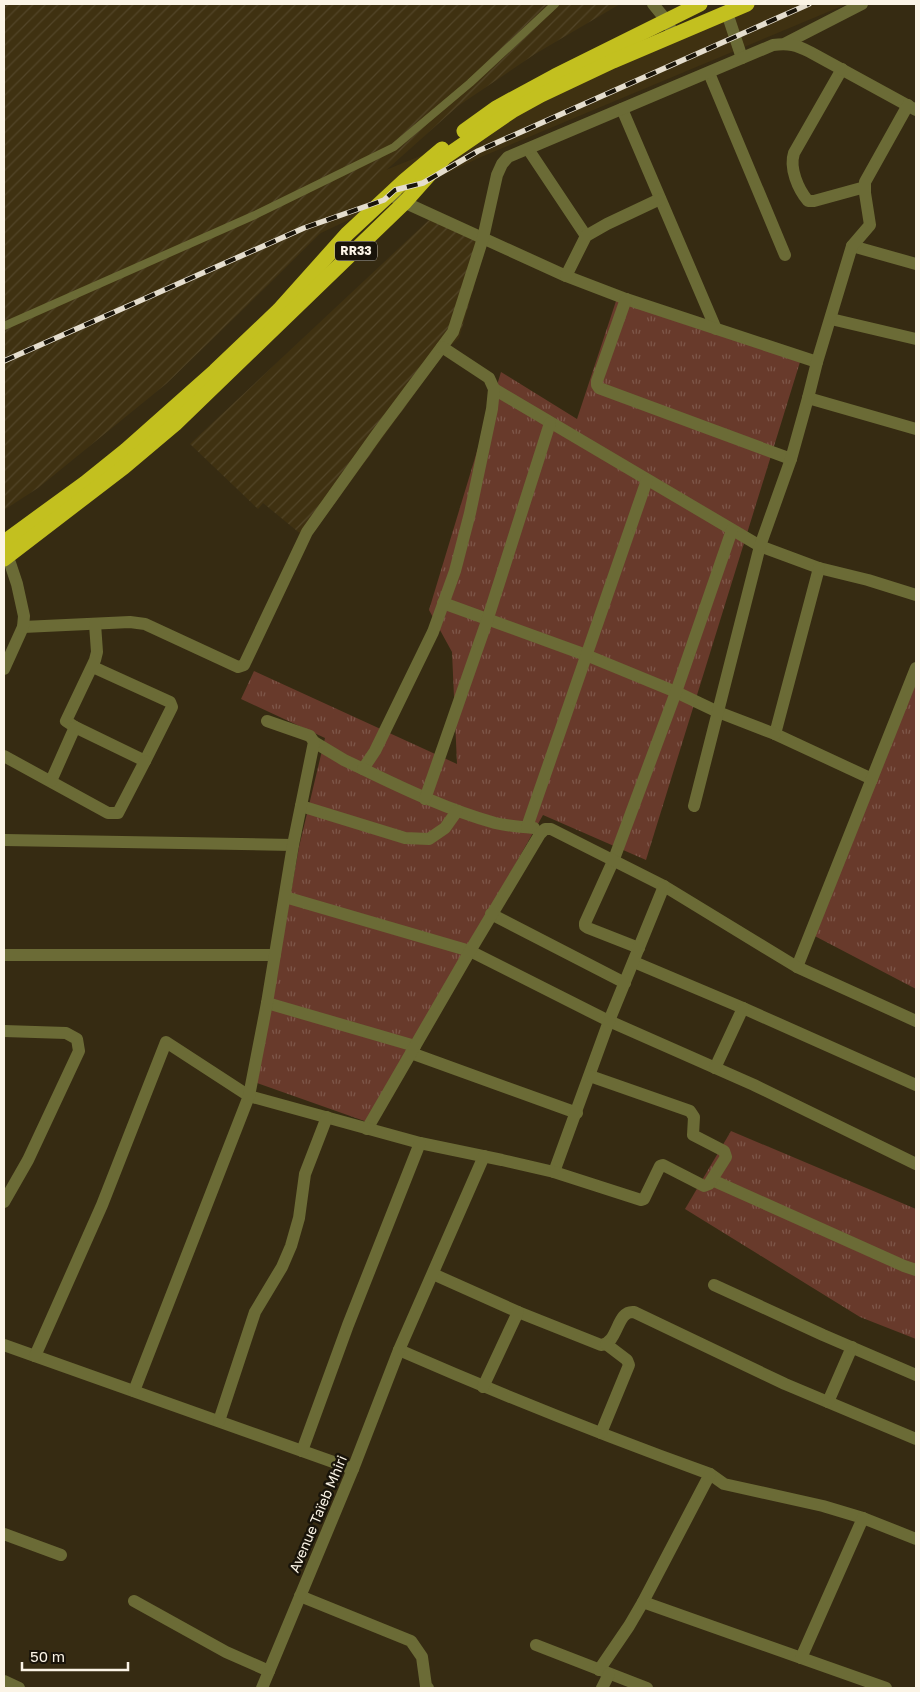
<svg xmlns="http://www.w3.org/2000/svg" width="920" height="1692" font-family="'Golos Text',sans-serif">
<defs>
<pattern id="industrial-furrows" width="10" height="10" patternUnits="userSpaceOnUse" patternTransform="scale(1.25)"><rect width="10" height="10" fill="#3f3111"/><path d="M-1 1l2-2M0 10L10 0M9 11l2-2" fill="none" stroke="#524528"/></pattern>
<pattern id="grass-tufts" width="24" height="20" patternUnits="userSpaceOnUse" patternTransform="scale(1.25)"><rect width="24" height="20" fill="#683a2b"/><path d="M3 7l-1-3M5 7V3M7 7l1-3M15 17l-1-3M17 17v-4M19 17l1-3" fill="none" stroke="#7e574a"/></pattern>
</defs>
<rect width="100%" height="100%" fill="#362b12"/>
<path fill="#3f3111" d="M756,4H847L481,157L298,244L4,336L297,206L516,117L561,92Z"/>
<g fill="url(#industrial-furrows)">
<path d="M4,4H620L535,54L458,106L364,190L268,285L166,384L38,488L4,510Z"/>
<path d="M429,220L487,242L459,338L448,348L308,540L263,503L258,509L190,444Z"/>
</g>
<g fill="url(#grass-tufts)">
<path d="M619,292L800,362L646,860L543,815L370,1123L257,1083L299,847L325,738L241,699L254,671L457,764L452,652L429,610L501,372L577,419Z"/>
<path d="M916,682V989L809,933Z"/>
<path d="M731,1131L916,1209V1339L860,1317L685,1209Z"/>
</g>
<g fill="none" stroke-linecap="round" stroke-linejoin="round">
<path stroke="#6b6b36" stroke-width="8" d="M4,326L255,215L394,147L470,83L555,4"/>
<g stroke="#6b6b36" stroke-width="12">
<path d="M653,4L666,20L674,35"/>
<path d="M727,13L742,58"/>
<path d="M786,43L862,4"/>
<path d="M842,69L794,153C789,168 798,189 808,201H814L865,187"/>
<path d="M709,73L785,255"/>
<path d="M622,109L716,329"/>
<path d="M528,149L586,236"/>
<path d="M397,199L566,276L626,299L817,362"/>
<path d="M852,246L916,264"/>
<path d="M566,276L586,236L607,224L660,199"/>
<path d="M626,299L597,381V385L599,388L791,459"/>
<path d="M831,319L916,339"/>
<path d="M494,389L760,546L819,568L868,580L916,595"/>
<path d="M808,398L916,429"/>
<path d="M819,568L775,734L872,779"/>
<path d="M443,603L586,655L676,692L718,712L775,734"/>
<path d="M23,627L130,622L145,624L238,667L244,665L307,532L377,434L453,332L483,238L497,175L502,164L508,157L773,45C789,43 796,45 810,52L916,110"/>
<path d="M93,667L170,702L172,707L145,761L75,727L66,721L95,660L97,652L95,624"/>
<path d="M4,669L23,627L24,616L17,584L10,563L6,558"/>
<path d="M314,742L344,760L363,769L375,751L433,632L455,571L470,513L492,409L494,389L489,378L442,347"/>
<path d="M4,756L108,813H118L145,761"/>
<path d="M363,769C406,790 449,810 495,823C508,826 521,827 534,828"/>
<path d="M51,781L75,727"/>
<path d="M425,799L487,621L550,423"/>
<path d="M301,806L405,838L429,839L445,828L457,811"/>
<path d="M694,806L760,546L791,459L808,398L817,362L852,246L870,225L865,193V182L908,105"/>
<path d="M527,827L647,480"/>
<path d="M4,840L293,845"/>
<path d="M285,897L470,951L609,1021L754,1085L916,1164"/>
<path d="M491,914L625,983"/>
<path d="M639,948L588,928L585,926V923L614,859L676,692L732,530"/>
<path d="M4,955H275"/>
<path d="M634,962L743,1008L916,1085"/>
<path d="M797,967L916,668"/>
<path d="M267,1003L415,1046"/>
<path d="M4,1031L66,1033L77,1039L79,1051L28,1160L4,1202"/>
<path d="M411,1053L577,1113"/>
<path d="M715,1068L743,1008"/>
<path d="M367,1129L470,951L540,834L545,829H551L664,886L797,967L916,1021"/>
<path d="M554,1172L609,1021L664,886"/>
<path d="M712,1180L904,1266L916,1270"/>
<path d="M433,1274L518,1312L601,1345C619,1343 616,1310 634,1312L785,1384L916,1439"/>
<path d="M714,1285L823,1335L916,1375"/>
<path d="M4,1345L353,1469"/>
<path d="M399,1350C502,1395 605,1436 710,1474L724,1484L823,1506L863,1518L916,1539"/>
<path d="M35,1356L102,1205L166,1042L249,1096L420,1143L502,1160L554,1172L641,1200L644,1199L660,1166L663,1165L704,1186L709,1184L726,1157L724,1151L693,1135L694,1117L690,1111L590,1076"/>
<path d="M483,1387L518,1312"/>
<path d="M134,1391L249,1096L267,1003L293,845L314,742L310,736L267,721"/>
<path d="M828,1402L852,1347"/>
<path d="M219,1421L255,1312L282,1267L291,1246L299,1218L305,1174L327,1117"/>
<path d="M601,1433L629,1365L627,1360L606,1344"/>
<path d="M302,1451L348,1325L420,1143"/>
<path d="M4,1534L61,1555"/>
<path d="M300,1596L411,1641L422,1657L426,1686L428,1688"/>
<path d="M134,1601L226,1652L269,1671"/>
<path d="M643,1602L886,1688"/>
<path d="M536,1645L647,1688"/>
<path d="M801,1658L863,1518"/>
<path d="M599,1670L629,1626L643,1602L710,1474"/>
<path d="M4,1681L19,1688"/>
<path d="M262,1688L353,1469L399,1350L484,1156"/>
<path d="M602,1688L609,1674"/>
</g>
<g stroke="#c3c01f" stroke-width="15">
<path d="M464,131L496,108L555,76L700,4"/>
<path d="M4,542L85,483L126,450L215,371L279,310L347,234L404,181L442,149"/>
<path d="M4,559L124,467L175,424L405,202L445,157L512,111L541,95L613,61L747,4"/>
</g>
<defs>
<path id="rail" d="M4,361L304,228L384,200L395,190L423,183L478,151L809,4"/>
</defs>
<use href="#rail" stroke="#e4ddce" stroke-width="5.5"/>
<use href="#rail" stroke="#19140a" stroke-width="4" stroke-dasharray="11" stroke-linecap="butt"/>
</g>
<g text-anchor="middle" stroke-width="5" stroke-linejoin="round" paint-order="stroke">
<rect fill="#19140a" stroke="#b7b1a4" stroke-width="1" x="335" y="241.5" width="42" height="19" rx="4"/>
<g font-size="12" font-weight="bold" fill="#fbf4e6">
<text x="356" y="255">RR33</text>
</g>
<g font-size="14" fill="#fbf4e6" stroke="#19140a">
<text transform="translate(318 1514) rotate(-67)" y="5">Avenue Taïeb Mhiri</text>
</g>
</g>
<rect width="920" height="1692" fill="none" stroke="#fbf4e6" stroke-width="10"/>
<path d="M22 1662v8h106v-8" fill="none" stroke="#fbf4e6" stroke-width="2.5"/>
<text x="30" y="1662" font-size="15" fill="#fbf4e6" stroke="#19140a" stroke-width="4" paint-order="stroke">50 m</text>
</svg>
